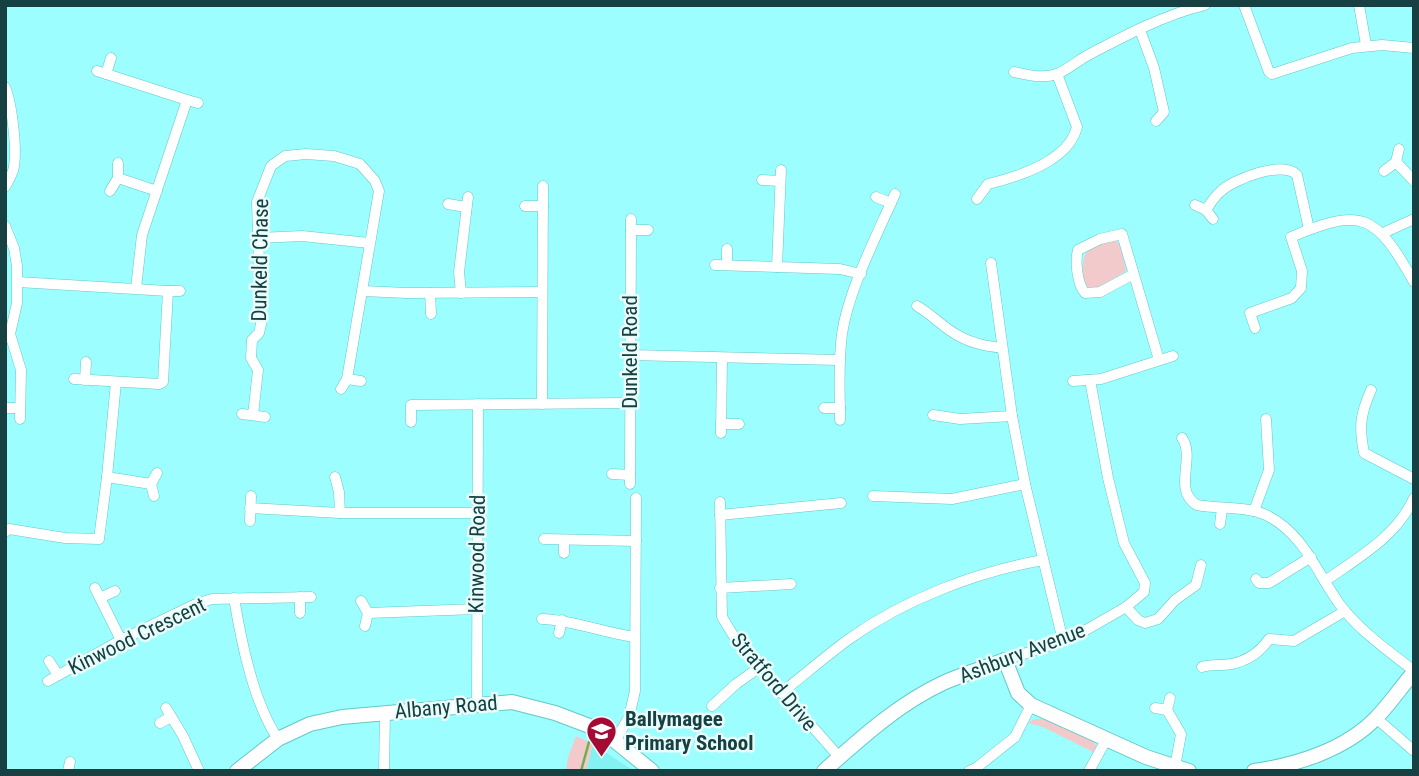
<svg xmlns="http://www.w3.org/2000/svg" width="1419" height="776" font-family="'Roboto Condensed',sans-serif">
<rect width="100%" height="100%" fill="#9cfeff"/>
<path fill="#84f1f2" d="M593,744L634,771H586Z"/>
<g fill="#f2cacc">
<path d="M1114,240L1120,244L1126,271L1096,289L1089,288C1084,283 1083,279 1083,272C1081,250 1093,242 1114,240Z"/>
<path d="M1034,719H1045L1092,741L1096,745L1095,753L1043,727L1028,723Z"/>
<path d="M576,736L593,744L586,771H566L568,757Z"/>
</g>
<g fill="none" stroke-linecap="round" stroke-linejoin="round">
<path stroke="#70af4f" stroke-width="2.5" d="M581,771L589,742"/>
<defs>
<g id="street">
<path d="M1244,5L1269,72L1272,74L1352,48L1382,45L1414,48"/>
<path d="M1359,5L1366,45"/>
<path d="M1140,30L1154,68L1164,112L1156,121"/>
<path d="M97,71L187,100L142,235L136,288"/>
<path d="M1014,72C1028,75 1042,79 1057,74C1069,69 1078,60 1090,54C1126,35 1164,15 1205,5"/>
<path d="M106,74L111,58"/>
<path d="M5,87C12,104 18,153 13,171C11,176 8,182 5,187"/>
<path d="M187,100L198,103"/>
<path d="M1396,162L1414,181"/>
<path d="M1384,171L1396,162L1399,149"/>
<path d="M118,178L157,191"/>
<path d="M762,180L780,181"/>
<path d="M110,191L118,178V163"/>
<path d="M876,197L891,203"/>
<path d="M977,199L988,184C1017,177 1069,161 1077,127L1057,74"/>
<path d="M448,204L466,207"/>
<path d="M1195,205L1206,210L1213,219"/>
<path d="M525,206H543"/>
<path d="M1206,210C1210,204 1214,197 1220,192C1233,179 1283,160 1297,175L1309,229"/>
<path d="M5,226L14,248L17,266V303L10,334L21,370L20,419"/>
<path d="M631,230H648"/>
<path d="M1383,233L1414,219"/>
<path d="M259,238L302,236L369,243"/>
<path d="M991,263L1012,416L1025,484L1063,641"/>
<path d="M715,265L840,269L861,274"/>
<path d="M727,265V249"/>
<path d="M777,267L781,170"/>
<path d="M1132,275L1100,292L1085,293C1077,284 1075,261 1078,250L1100,239L1122,234L1159,360"/>
<path d="M18,282L168,291L163,382L159,384L74,379"/>
<path d="M168,291H180"/>
<path d="M363,291L407,293L541,292"/>
<path d="M430,293L431,314"/>
<path d="M461,293L459,272L468,197"/>
<path d="M917,306C933,315 943,328 959,336C973,344 987,346 1002,348"/>
<path d="M1255,328L1250,313L1292,298L1301,288L1302,271L1291,237C1363,206 1376,215 1414,282"/>
<path d="M630,355L839,360"/>
<path d="M347,379L361,381"/>
<path d="M85,380L86,362"/>
<path d="M1073,381L1101,379L1173,356"/>
<path d="M1371,390C1360,415 1359,427 1364,453L1414,479"/>
<path d="M542,404L543,186"/>
<path d="M5,408H20"/>
<path d="M824,408H840"/>
<path d="M242,414L265,417"/>
<path d="M253,415L258,370L251,358L252,340L259,333L261,324L257,202L271,166L285,156L306,154L334,156L360,164L375,181L379,191L347,379L341,389"/>
<path d="M933,415L960,419L1012,416"/>
<path d="M840,420C840,391 838,363 842,334C848,291 877,235 895,194"/>
<path d="M411,422V405L629,403"/>
<path d="M721,424H739"/>
<path d="M721,433L722,358"/>
<path d="M1182,438C1196,458 1172,490 1197,505C1218,509 1247,506 1266,515C1307,535 1318,578 1344,610C1364,634 1390,652 1414,671"/>
<path d="M612,474L630,475"/>
<path d="M107,477L116,382"/>
<path d="M335,477L339,492L340,513"/>
<path d="M630,484L631,219"/>
<path d="M154,496L151,484L157,473"/>
<path d="M873,496L952,499L1025,484"/>
<path d="M720,502L722,617L733,635L760,667L840,758"/>
<path d="M250,508L340,513H478"/>
<path d="M1254,511L1269,470L1266,419"/>
<path d="M720,515L841,503"/>
<path d="M250,521L251,496"/>
<path d="M1220,524L1222,509"/>
<path d="M5,532L9,529L65,538L99,539L107,477L151,484"/>
<path d="M544,539L636,541"/>
<path d="M564,553V540"/>
<path d="M1256,579L1259,583H1269L1311,557"/>
<path d="M1325,581C1359,557 1396,537 1414,498"/>
<path d="M95,588L121,640"/>
<path d="M720,588L791,584"/>
<path d="M100,598L115,591"/>
<path d="M234,598C241,640 253,702 278,739"/>
<path d="M361,601L368,613L365,626"/>
<path d="M1126,607L1138,620L1145,623L1158,619L1175,600L1196,585L1201,565"/>
<path d="M300,613V597"/>
<path d="M368,613L476,609"/>
<path d="M542,619C574,620 603,633 635,637"/>
<path d="M559,633L562,620"/>
<path d="M1005,660L1063,641L1086,630L1126,607L1144,592L1145,583L1124,543L1108,478L1090,380"/>
<path d="M49,661L58,675"/>
<path d="M1202,667C1212,664 1221,666 1231,664C1247,661 1260,652 1269,639L1294,641L1345,611"/>
<path d="M48,681L121,640L196,604L212,599L311,597"/>
<path d="M781,693C804,675 826,656 849,639C905,599 976,572 1043,560"/>
<path d="M477,703L478,404"/>
<path d="M712,706L736,684L760,667"/>
<path d="M166,708L183,736L199,771"/>
<path d="M1155,708L1167,710L1170,698"/>
<path d="M1167,710L1181,734L1175,767"/>
<path d="M1376,718L1414,751"/>
<path d="M160,723L171,717"/>
<path d="M615,741L629,717L635,691L636,498"/>
<path d="M68,771L70,762"/>
<path d="M384,771L385,713"/>
<path d="M969,771L976,768L1015,737L1031,705"/>
<path d="M1089,771L1106,740"/>
</g>
<g id="secondary">
<path d="M237,771L278,739L310,724L342,717L512,702L555,713L592,727L615,741L652,771"/>
<path d="M824,771C861,738 898,704 943,683C963,674 985,668 1005,660L1018,693L1031,705L1146,757L1189,771"/>
<path d="M1254,771C1296,765 1345,750 1376,718C1390,704 1401,687 1414,672"/>
</g>
</defs>
<use href="#street" stroke="#64c7c8" stroke-width="11"/>
<use href="#secondary" stroke="#64c7c8" stroke-width="16"/>
<use href="#street" stroke="#fff" stroke-width="10"/>
<use href="#secondary" stroke="#fff" stroke-width="14"/>
</g>
<defs>
<symbol id="school-pin" viewBox="-11 -11 22 30"><path d="M0 17L-7.5 6A9.5 9.5 0 1 1 7.5 6Z" fill="#a50a34" stroke="#eafcfb"/><path d="M0-5L7-2L0 1L-7-2ZM-4 1L0 2.5L4 1V4Q0 6-4 4Z" fill="#fff"/></symbol>
</defs>
<g fill-rule="evenodd">
<use href="#school-pin" x="584" y="714" width="35" height="47"/>
</g>
<g text-anchor="middle" stroke-width="5" stroke-linejoin="round" paint-order="stroke">
<g font-size="21" fill="#164041" stroke="#eafcfb">
<text transform="translate(260 260) rotate(-89)" y="7">Dunkeld Chase</text>
<text transform="translate(630 352) rotate(-90)" y="7">Dunkeld Road</text>
<text transform="translate(477 554) rotate(-89)" y="7">Kinwood Road</text>
<text transform="translate(137 636) rotate(-26)" y="7">Kinwood Crescent</text>
<text transform="translate(1022 653) rotate(-21)" y="7">Ashbury Avenue</text>
<text transform="translate(774 682) rotate(50)" y="7">Stratford Drive</text>
<text transform="translate(446 707) rotate(-5)" y="7">Albany Road</text>
</g>
<g font-size="21" font-weight="bold" fill="#164041" stroke="#eafcfb" text-anchor="start">
<text x="625" y="726">Ballymagee<tspan x="625" dy="24">Primary School</tspan></text>
</g>
</g>
<rect width="1419" height="776" fill="none" stroke="#164041" stroke-width="14"/>
</svg>
